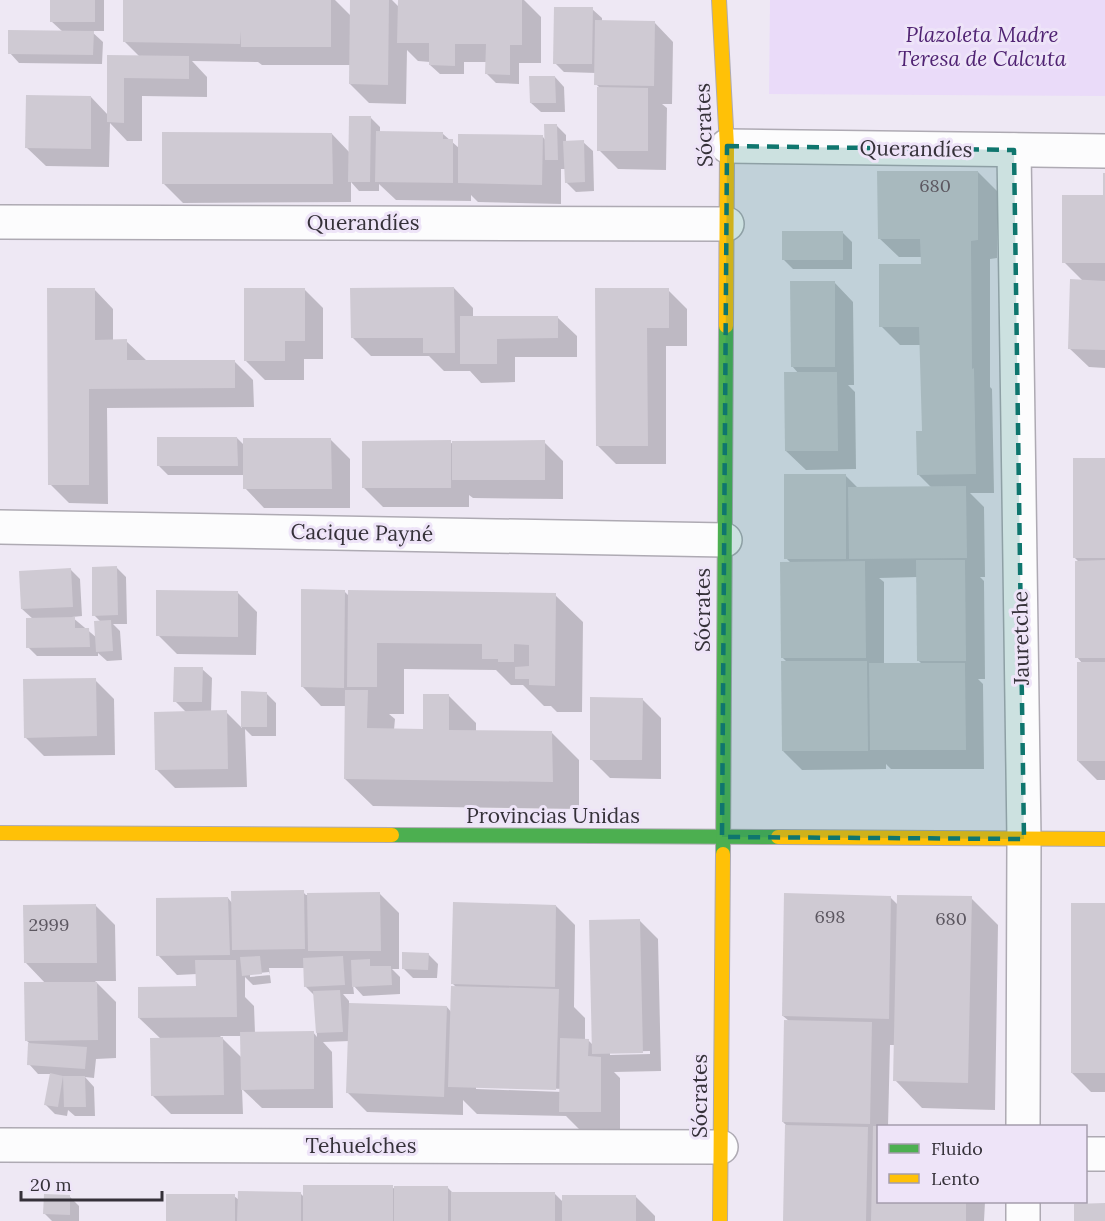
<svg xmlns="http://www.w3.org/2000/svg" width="1105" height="1221" font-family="Lora,serif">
<rect width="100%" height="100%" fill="#eee8f4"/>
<path fill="#eadbf9" d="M770,0H1105V96L769,94Z"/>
<g fill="#0003" fill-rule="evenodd">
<path d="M52,0H104V31H91L103,42L102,64L19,63L10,53L63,32L51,21Z"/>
<path d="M125,0H335L351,16V0H392L399,7V0H524L541,17V63H519V84L496,83L486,73L487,62H464V74H440L430,65V62L418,61L407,50L406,104L369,103L350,84L351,65H262L258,62L192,61L207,77V97L142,96V141H127L110,123L109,167L46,166L26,147L91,97L108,115L109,57H140L124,41Z"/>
<path d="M592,9L602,18V22H654L673,42L672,104H662L667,108L666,170L618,169L599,150V87L596,84V73L564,72L555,63Z"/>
<path d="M555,77L564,87L565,112H541L531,103Z"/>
<path d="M371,118L380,127V133L443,134L459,148L543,137L546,141L557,126L566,135V142H583L593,151L594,191L576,192L566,182V169H561V204L478,202L471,195V201L396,200L379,184V191H359L351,182V202L183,203L164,184L332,134L350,153Z"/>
<path d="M978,172L997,191V258L990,259V387L992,389L994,493H970L984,507L985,577H980L984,581L985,679H978L983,684L984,769H891L886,764V769L802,770L783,751L788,663L782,657L791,563L786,558L845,475L859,489L932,488L918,474L923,432L921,345H900L881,326L922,265V257H899L879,238ZM918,577V660L923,665H884V582L879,578Z"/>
<path d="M1105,174V368L1089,367L1069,348L1083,281L1064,262L1104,196Z"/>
<path d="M842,232L852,242V269H793L784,260Z"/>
<path d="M834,282L853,302L854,385H848L855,392L856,469L806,470L786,451L799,374L792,366Z"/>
<path d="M454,288L473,308V317H557L577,336V357H515V382L481,383L470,371H444L429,356H371L352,337Z"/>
<path d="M94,289L113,309V341H126L146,360L234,361L253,380L254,407L107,408L108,504L69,503L50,484Z"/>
<path d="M304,289L323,308V359H304V380H265L246,361Z"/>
<path d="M596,289L668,290L687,309V346H666V464H616L597,445Z"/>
<path d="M237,438L245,446L331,440L350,459V508H264L245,488V475H168L159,466Z"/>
<path d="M450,442L454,445L544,442L563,461V499L473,498L469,495V507H383L364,488Z"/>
<path d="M1105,460V780H1097L1078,761L1082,663L1077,657L1079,562L1074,557Z"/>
<path d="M116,567L126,577L127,624H113L120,631L122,660L107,661L98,653V656H37L28,647L33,619L22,609L71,570L80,579L82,616L72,617L97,638L101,622L94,615Z"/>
<path d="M344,591L350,597L555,595L583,622L582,712H557L551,706H544L523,685H511L496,670L404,669V714H389L395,719L394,730L424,731L449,696L476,723V732L552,733L579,760V809L373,806L345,779L346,706H321L302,686Z"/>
<path d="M238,593L257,612L256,655L177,654L158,635Z"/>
<path d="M202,669L212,678L211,712H226L242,728V692L266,693L276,703V736H252L245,729L247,787L175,788L156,769L186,712L175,701Z"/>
<path d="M95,680L114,699L115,755L44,756L25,737Z"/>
<path d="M642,699L661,718V779L610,778L591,759Z"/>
<path d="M303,892L306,895L380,894L399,913V969H392L400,977V994L363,996L353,985L354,994H343L349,1001V1004L447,1007L452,1013L457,988L453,984L556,906L575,925L574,1007L585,1018V1040H588L594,1046L639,920L658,939L661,1071L614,1072L620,1078V1131L580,1130L566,1116L477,1114L463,1100V1115L367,1112L348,1093L350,1041L323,1042L332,1052L333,1108H262L242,1089L243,1114H171L152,1095L161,1039L139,1018L200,987L197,974L177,975L158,955L228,898L232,903ZM269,968H305L306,987L315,996L317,1037L313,1032L255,1033L254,1006L245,997V977L253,985L271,983ZM269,972L270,975L250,977V974ZM220,1036H242V1058ZM650,1051V1054L610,1055V1052ZM476,1086L564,1089L563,1092L476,1089Z"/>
<path d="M890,897L898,905L971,898L998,925L995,1110L922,1108L895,1080V1045H890L888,1126H878V1202H985L984,1221H784L788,1127L783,1122L789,1021L783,1016Z"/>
<path d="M1105,904V1092H1091L1072,1073Z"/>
<path d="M96,906L115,925L116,981H95L116,1002V1058L96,1059L94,1078L85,1077L94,1087L95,1116H75L68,1110L67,1116L55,1114L46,1105L51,1074H38L29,1064L30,1044L26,1040L46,984L26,963Z"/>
<path d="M428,954L438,964L437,978H413L403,968Z"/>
<path d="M392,1187L396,1190L448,1188L453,1193L555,1194L563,1202L636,1197L655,1216V1221H167L234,1196L239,1200L300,1193L304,1197Z"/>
<path d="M70,1197L79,1206V1221H52L45,1214Z"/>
</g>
<g fill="#cfcad3">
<rect x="50" y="0" width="45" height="22"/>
<path d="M123,0H331V47H241V31L240,44L123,42Z"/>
<path d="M350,0H389L388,85L349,84Z"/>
<path d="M398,0H522V45H510V75L485,74L486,44H455V66L429,65V43H397Z"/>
<path d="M554,7H593L592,64H553Z"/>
<path d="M595,20L655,21L654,86L594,85Z"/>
<path d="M8,30L94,31L93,55L8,54Z"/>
<path d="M107,55L189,56V79L124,78V123L107,122Z"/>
<path d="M529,76H555L556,103H530Z"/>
<path d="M597,87L648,88V151H597Z"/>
<path d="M26,95L91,96V149L25,148Z"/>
<path d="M349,116H371L370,182H348Z"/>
<path d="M544,124H557L558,160H545Z"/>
<path d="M376,131L443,132V139H453V183L375,182Z"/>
<path d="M162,132L332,133L333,184H162Z"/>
<path d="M458,134L543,135L542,185L458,183Z"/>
<path d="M584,140L585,182L565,183L563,141Z"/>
<path d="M877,171H978V240L971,241L972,369L974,368L976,474L917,475L916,431H922L919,327H879V264H921L920,239H878Z"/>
<path d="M1103,173H1105V263H1062V195H1103Z"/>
<rect x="782" y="231" width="61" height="29"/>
<path d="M1070,279L1105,281V350L1068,349Z"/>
<path d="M790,281H835V367H791Z"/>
<path d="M454,287L455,353H423V338H351L350,288Z"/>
<path d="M47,288H95V340L127,339V360H235V388L89,389V485H48Z"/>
<path d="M244,288H305V341H285V361H244Z"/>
<path d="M595,288H669V328H647L648,446H596Z"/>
<path d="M460,316H558V338L497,339V364H460Z"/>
<path d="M784,372H837L838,451H785Z"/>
<path d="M157,437H237L238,466H157Z"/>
<path d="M243,438H331L332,489H243Z"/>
<path d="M451,440V488H362V441Z"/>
<path d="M545,440V480H452V441Z"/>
<rect x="1073" y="458" width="32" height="100"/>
<rect x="784" y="474" width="62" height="85"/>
<path d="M966,486L967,558L849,559L848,487Z"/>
<path d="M916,560H965L966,661H917Z"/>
<path d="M1105,560V658H1075V561Z"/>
<path d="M865,561L866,658H781L780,562Z"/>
<path d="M117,566L118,615L92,616V567Z"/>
<path d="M71,568L73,607L21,609L19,571Z"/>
<path d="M301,589L345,590L344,688L301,687Z"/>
<path d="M156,590L238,591V637L156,636Z"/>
<path d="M348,590L556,593L555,686L529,685V679H515V667L529,666V645L514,644V662H498V659H482V644L377,643V687H347Z"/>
<path d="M75,617V628H89L90,647L26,648V618Z"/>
<path d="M111,620L113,651L96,652L94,621Z"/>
<path d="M781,661H867L868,751H782Z"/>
<rect x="1077" y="662" width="28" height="99"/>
<path d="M869,663H965L966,750H870Z"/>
<path d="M174,667H203L202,702H173Z"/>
<path d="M96,678L97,736L24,738L23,679Z"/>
<path d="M345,690H368L367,728L423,729V694H449V730L552,731L553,782L344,779Z"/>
<path d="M241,691L267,692V727H241Z"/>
<path d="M590,697L643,698L642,760H590Z"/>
<path d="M227,710L228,769L155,770L154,712Z"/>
<path d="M304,890L305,949L232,950L231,891Z"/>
<path d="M380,892L381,951H308L307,893Z"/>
<path d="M784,893L891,896L889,1019L782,1016Z"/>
<path d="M897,895L972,896L968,1083L893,1081Z"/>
<path d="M228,897L230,955L156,956V898Z"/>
<path d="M453,902L556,905L555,987L451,984Z"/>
<rect x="1071" y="903" width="34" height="170"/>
<path d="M96,904L97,963H24L23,905Z"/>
<path d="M640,919L643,1053L592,1054L589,920Z"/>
<path d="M402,952L429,953L428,970L402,969Z"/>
<path d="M260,956L262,974L242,976L240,957Z"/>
<path d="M343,956L345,985L304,987L303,958Z"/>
<path d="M370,959V966H391L392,985L352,987L351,960Z"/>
<path d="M195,960H236L237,1017L138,1018V987L196,986Z"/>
<path d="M24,982H97L98,1040L25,1041Z"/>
<path d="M451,986L559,989L556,1090L448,1087Z"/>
<path d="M340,990L343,1032L316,1033L313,991Z"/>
<path d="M349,1003L447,1006L444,1097L346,1093Z"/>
<path d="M784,1020L872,1022L870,1124L782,1122Z"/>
<path d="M314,1031V1089L241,1090L240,1032Z"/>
<path d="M223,1037L224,1095L151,1096L150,1038Z"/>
<path d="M560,1038L589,1039L588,1056L601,1057V1112H559Z"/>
<path d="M28,1043L87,1047L85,1069L27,1065Z"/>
<path d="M50,1073L63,1076L58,1107L44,1105Z"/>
<path d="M63,1076H85L86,1107H64Z"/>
<path d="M785,1125L868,1127L866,1221H783Z"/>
<path d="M873,1126H878V1202H966V1221H871Z"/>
<rect x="303" y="1185" width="90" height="36"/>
<rect x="394" y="1186" width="54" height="35"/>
<path d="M238,1191L301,1192V1221H237Z"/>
<rect x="451" y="1192" width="104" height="29"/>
<path d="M44,1194L70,1195V1215L43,1214Z"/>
<rect x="166" y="1194" width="69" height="27"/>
<rect x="562" y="1195" width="74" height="26"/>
<path d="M1105,1203V1221H1074V1204Z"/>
</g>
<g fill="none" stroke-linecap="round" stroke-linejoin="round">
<defs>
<g id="street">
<path d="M727,146L1105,151"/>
<path d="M1014,150L1024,839L1023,1126"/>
<path d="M0,222L727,224"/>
<path d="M0,527L725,540"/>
<path d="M0,1145L721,1147"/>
<path d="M1086,1154H1105"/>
<path d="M1023,1221V1202"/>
</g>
<g id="fast">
<path d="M392,835L778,837"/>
<path d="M723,854L726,326"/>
</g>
<g id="slow">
<path d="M719,0L727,146L726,326"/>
<path d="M0,833L392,835"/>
<path d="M778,837L1105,839"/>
<path d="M720,1221L723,854"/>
</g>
</defs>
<use href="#street" stroke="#aeaab3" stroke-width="36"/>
<use href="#fast" stroke="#aeaab3" stroke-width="16"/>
<use href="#slow" stroke="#aeaab3" stroke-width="16"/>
<use href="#street" stroke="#fcfcfd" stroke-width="33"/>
<use href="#fast" stroke="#4caf50" stroke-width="14"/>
<use href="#slow" stroke="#ffc107" stroke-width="14"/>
</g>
<path fill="#0f766e" fill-opacity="0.2" stroke="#0f766e" stroke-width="4.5" stroke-dasharray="12 8" stroke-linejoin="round" d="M727,146L1014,150L1024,839L722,837Z"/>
<g text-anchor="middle" stroke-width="6" stroke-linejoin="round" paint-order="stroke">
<g font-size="18" fill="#5c5760">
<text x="935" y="192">680</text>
<text x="830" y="923">698</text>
<text x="951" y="925">680</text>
<text x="49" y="931">2999</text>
</g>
<g font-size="21" font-style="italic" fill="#502373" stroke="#eee4f8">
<text x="982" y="42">Plazoleta Madre<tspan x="982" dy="24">Teresa de Calcuta</tspan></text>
</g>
<g font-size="21" fill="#353139" stroke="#eee4f8">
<text transform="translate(704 125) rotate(-92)" y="7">Sócrates</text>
<text transform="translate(916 149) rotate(1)" y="7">Querandíes</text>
<text x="363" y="230">Querandíes</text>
<text transform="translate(362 533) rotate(1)" y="7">Cacique Payné</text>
<text transform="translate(703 610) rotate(-90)" y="7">Sócrates</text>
<text transform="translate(1021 638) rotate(-91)" y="7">Jauretche</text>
<text x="553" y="823">Provincias Unidas</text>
<text transform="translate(700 1096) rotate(-90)" y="7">Sócrates</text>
<text x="361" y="1153">Tehuelches</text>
</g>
</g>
<rect x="877" y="1125" width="210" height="78" fill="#eee4f8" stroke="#a49cac" stroke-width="1.5"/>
<rect x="889" y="1144" width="30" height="9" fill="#4caf50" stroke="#a49cac" stroke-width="1.5"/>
<text x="931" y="1155" font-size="18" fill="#353139">Fluido</text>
<rect x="889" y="1174" width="30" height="9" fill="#ffc107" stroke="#a49cac" stroke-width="1.5"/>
<text x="931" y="1185" font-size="18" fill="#353139">Lento</text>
<path d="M21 1191v9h141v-9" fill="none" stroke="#353139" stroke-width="3"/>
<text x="30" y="1191" font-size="18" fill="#353139" stroke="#eee4f8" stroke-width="4.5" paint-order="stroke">20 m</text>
</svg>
